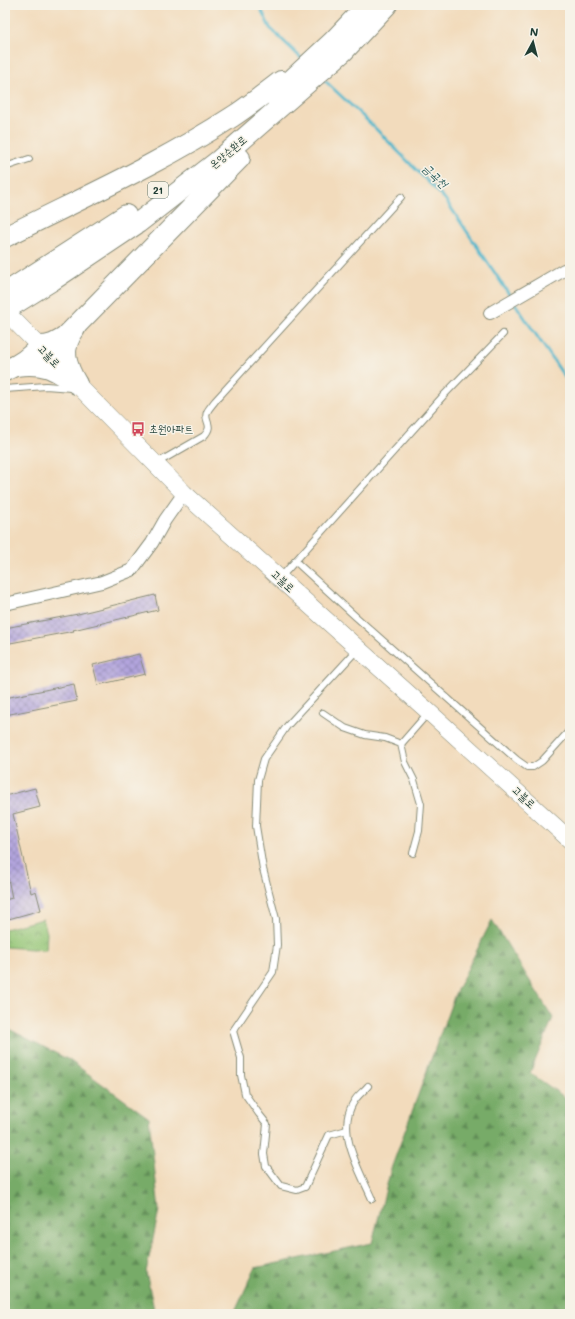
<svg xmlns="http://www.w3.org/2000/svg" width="575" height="1319" font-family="Mali,'Poor Story',sans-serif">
<defs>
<pattern id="forest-firs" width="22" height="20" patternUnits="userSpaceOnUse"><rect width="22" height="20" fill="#77ab68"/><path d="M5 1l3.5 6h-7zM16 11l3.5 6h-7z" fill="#618c56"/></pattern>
<pattern id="park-crowns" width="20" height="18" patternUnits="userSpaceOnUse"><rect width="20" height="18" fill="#94c677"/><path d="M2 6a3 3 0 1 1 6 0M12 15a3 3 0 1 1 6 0" fill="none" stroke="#78a262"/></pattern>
<pattern id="building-cross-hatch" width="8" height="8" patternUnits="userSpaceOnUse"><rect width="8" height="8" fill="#b2a4dd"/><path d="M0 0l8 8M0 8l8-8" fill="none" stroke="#9087b4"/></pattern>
</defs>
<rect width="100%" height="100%" fill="#f7f3e8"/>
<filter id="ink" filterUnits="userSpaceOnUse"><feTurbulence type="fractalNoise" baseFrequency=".025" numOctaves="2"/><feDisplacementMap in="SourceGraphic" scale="8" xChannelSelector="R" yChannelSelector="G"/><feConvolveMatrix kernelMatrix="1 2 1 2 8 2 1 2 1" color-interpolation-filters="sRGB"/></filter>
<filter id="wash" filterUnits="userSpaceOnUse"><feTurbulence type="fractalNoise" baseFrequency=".012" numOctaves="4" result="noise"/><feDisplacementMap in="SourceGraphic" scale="16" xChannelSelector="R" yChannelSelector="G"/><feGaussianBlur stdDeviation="0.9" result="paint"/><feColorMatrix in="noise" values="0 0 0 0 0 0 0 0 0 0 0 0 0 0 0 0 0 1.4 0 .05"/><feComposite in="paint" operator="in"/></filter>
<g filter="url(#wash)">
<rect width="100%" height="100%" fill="#f2dbbc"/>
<g fill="url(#forest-firs)" stroke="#4b744e">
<path d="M492,920L553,1018L530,1073L570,1101V1314H234L255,1268L372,1243L391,1169L455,994Z"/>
<path d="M5,1027L69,1060L149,1118L159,1210L146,1272L155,1314H5Z"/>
</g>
<path fill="url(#park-crowns)" stroke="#5a8256" d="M43,919L47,933L46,950L5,947V929Z"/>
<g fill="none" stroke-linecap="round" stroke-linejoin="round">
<g stroke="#4db5cb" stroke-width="3">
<path d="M259,5L270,28L302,59"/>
<path d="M322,78L372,125L445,199L511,297"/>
<path d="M514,302L570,385"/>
</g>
</g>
<g id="blocks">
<g fill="url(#building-cross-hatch)">
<path d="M155,595L158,610L73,630L74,631L5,644V628L78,614Z"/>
<path d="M139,654L145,674L98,685L93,665Z"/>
<path d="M74,684L77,701L5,715V698Z"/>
<path d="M35,788L40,807L13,814L31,893L36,891L41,910L5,920V900L12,898L5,864V796Z"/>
</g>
</g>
</g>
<g filter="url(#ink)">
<use href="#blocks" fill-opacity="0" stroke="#888c78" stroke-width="1"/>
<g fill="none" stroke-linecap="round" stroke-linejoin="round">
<defs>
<g id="service">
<path d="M5,167L29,159"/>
<path d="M5,389L46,386L71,388"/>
<path d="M157,463L204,436C215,424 203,422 207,412C209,408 213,404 215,401L401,197"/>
<path d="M295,561L355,616L517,760L527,767H533L542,761L570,730"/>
<path d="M281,577L444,395L503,334"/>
<path d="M323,713L345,728L365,735L385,738L401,744L405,762L414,780L421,804L419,831L413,853"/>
<path d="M401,744L428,713"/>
<path d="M368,1086C364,1091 358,1095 355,1100C334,1130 360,1171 372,1199"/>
<path d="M347,1130L329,1135L305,1187L297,1190L281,1186L266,1166L264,1154L267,1124L259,1114L245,1094L241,1075V1058L233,1031L273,972L277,945L276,919L263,869L256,826L258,780L264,759L287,726L357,650"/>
</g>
<g id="minor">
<path d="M490,313L564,270L570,271"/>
<path d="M5,604L102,582L132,570L152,543L165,520L184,493"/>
</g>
<path id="secondary" d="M5,311L184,493L429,712L570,840"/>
<g id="trunk">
<path d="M274,96L333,41L367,5"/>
<path d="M5,237C80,199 161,163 232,117C249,106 265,93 281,81"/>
<path d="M5,293L126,215"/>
<path d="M5,310L53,280L138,223L218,161L344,51L387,5"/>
<path d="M75,329C60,349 66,365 77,384"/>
<path d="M15,366C44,362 53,368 77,384"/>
<path d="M5,371C18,365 30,358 39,346C50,346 56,343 65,337L240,158"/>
</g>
</defs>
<use href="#service" stroke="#888c78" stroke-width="8"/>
<use href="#minor" stroke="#888c78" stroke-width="14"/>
<use href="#secondary" stroke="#888c78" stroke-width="18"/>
<use href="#trunk" stroke="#888c78" stroke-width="22"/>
<use href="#service" stroke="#fff" stroke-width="6"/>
<use href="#minor" stroke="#fff" stroke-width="12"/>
<use href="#secondary" stroke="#fff" stroke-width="17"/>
<use href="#trunk" stroke="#fff" stroke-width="20"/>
</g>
</g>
<defs>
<symbol id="bus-bare" viewBox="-9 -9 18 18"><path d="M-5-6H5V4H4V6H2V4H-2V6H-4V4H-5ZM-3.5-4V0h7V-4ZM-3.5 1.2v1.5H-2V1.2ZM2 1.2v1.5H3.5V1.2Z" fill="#d1495b" stroke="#f7f3e8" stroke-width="2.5" paint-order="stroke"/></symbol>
</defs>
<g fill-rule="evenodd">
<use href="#bus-bare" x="128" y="419" width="20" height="20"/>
</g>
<g text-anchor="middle" stroke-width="3" stroke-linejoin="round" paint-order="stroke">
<rect fill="#f7f3e8" stroke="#60746a" stroke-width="1" x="148" y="182" width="20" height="16" rx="3"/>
<g font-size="10" font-weight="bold" fill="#1f3d34">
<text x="158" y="194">21</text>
</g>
<g font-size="11" fill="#1f3d34" stroke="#f7f3e8">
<text transform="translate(228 152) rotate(-40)" y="4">온양순환로</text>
<text transform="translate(49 356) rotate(46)" y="4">고불로</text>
<text transform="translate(283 581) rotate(42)" y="4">고불로</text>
<text transform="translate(524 797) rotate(43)" y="4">고불로</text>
</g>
<g font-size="11" fill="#1f3d34" stroke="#f7f3e8" text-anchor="start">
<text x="149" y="433">초원아파트</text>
</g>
<g font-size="12" font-style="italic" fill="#2a5b5a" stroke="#f7f3e8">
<text transform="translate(435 176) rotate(44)" y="4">금곡천</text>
</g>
</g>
<rect width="575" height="1319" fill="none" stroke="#f7f3e8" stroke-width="20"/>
<g transform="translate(533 42) rotate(7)" stroke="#f7f3e8" stroke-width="3" paint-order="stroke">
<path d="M0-3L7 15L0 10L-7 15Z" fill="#1f3d34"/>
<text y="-6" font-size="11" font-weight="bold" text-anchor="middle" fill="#1f3d34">N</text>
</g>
</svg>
